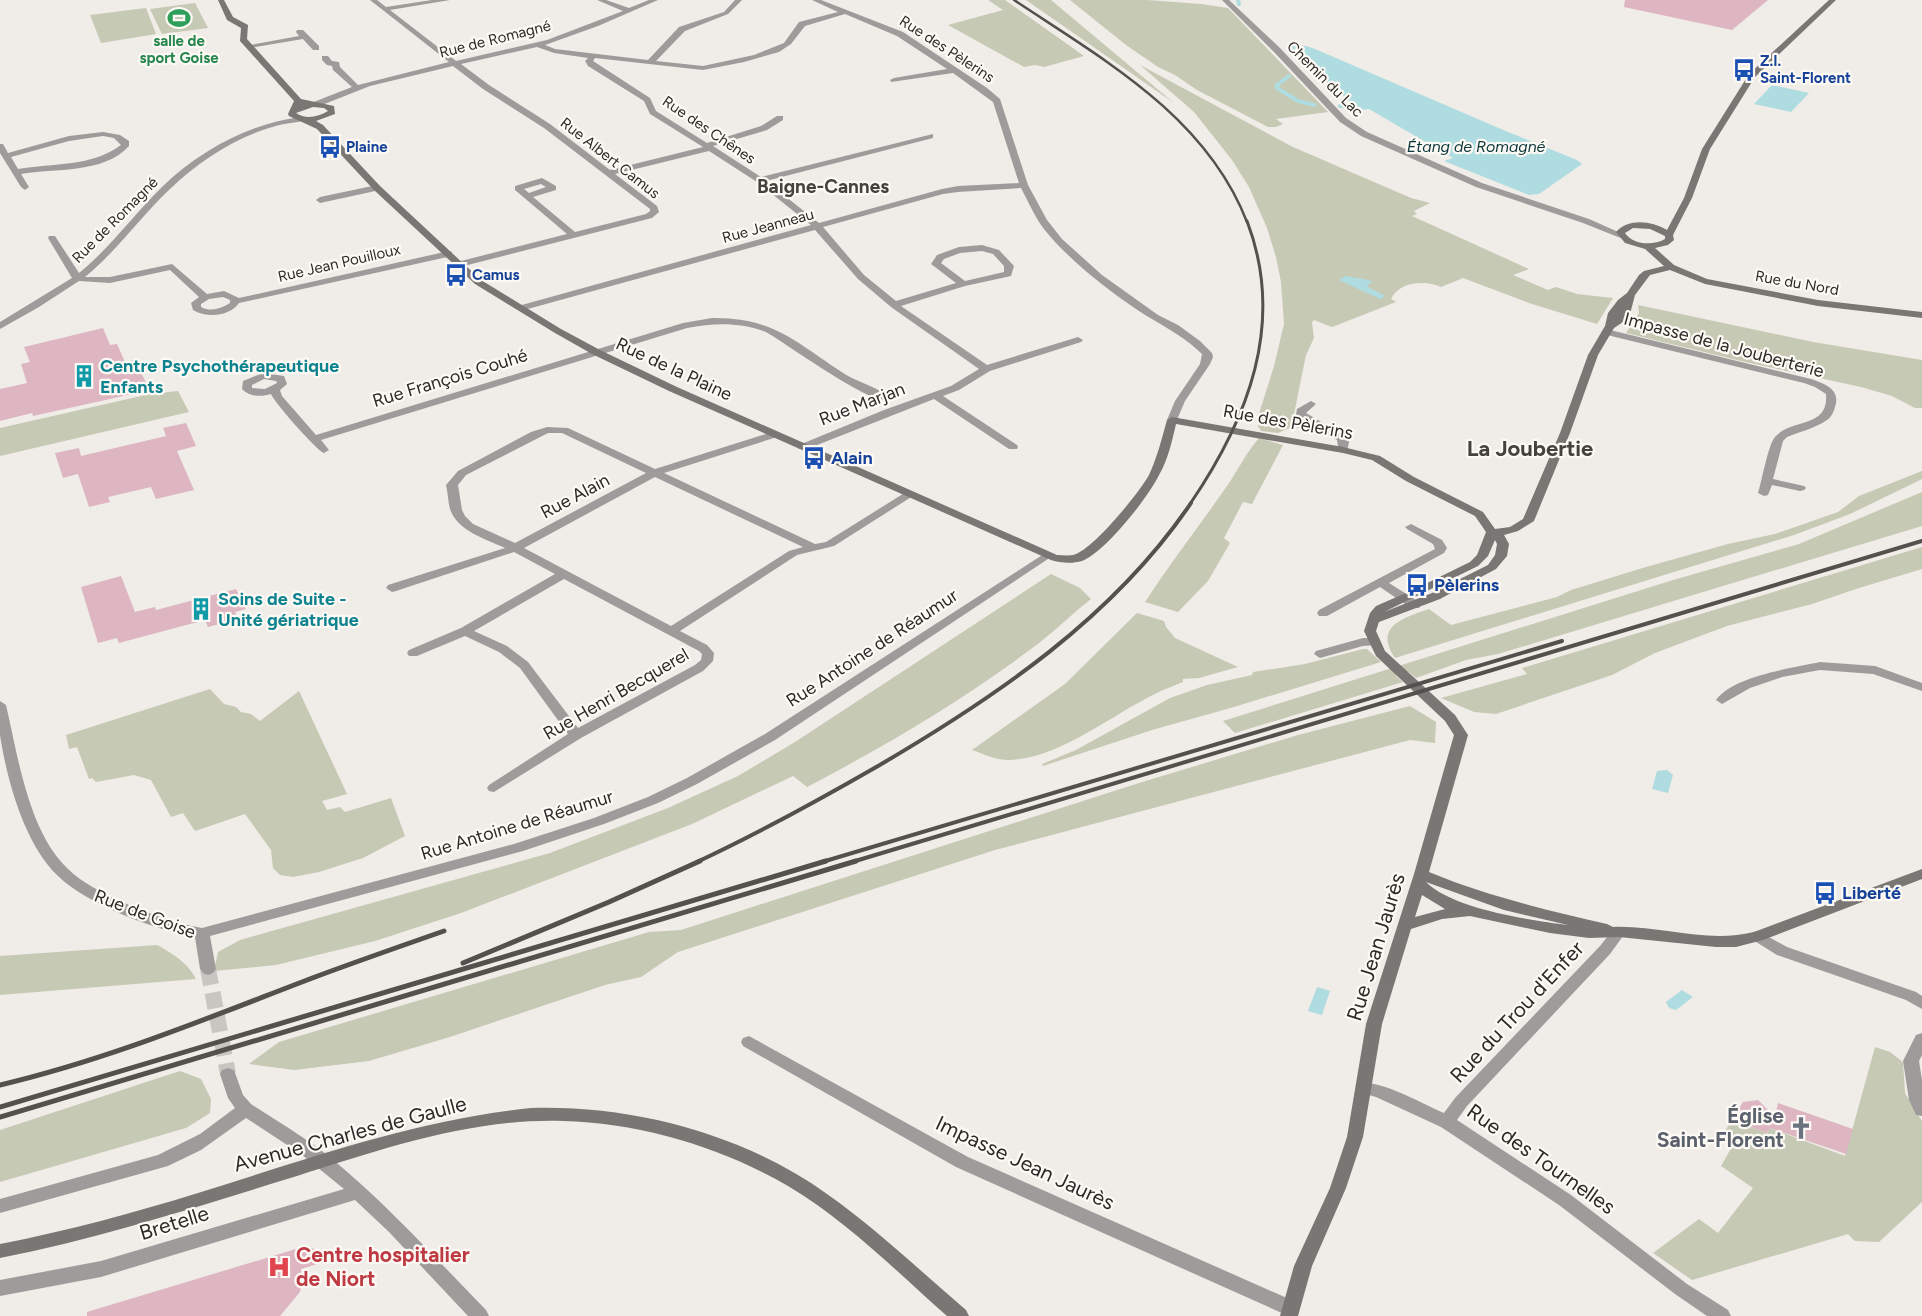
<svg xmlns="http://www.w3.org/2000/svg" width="1922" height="1316" font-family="Figtree,sans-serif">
<rect width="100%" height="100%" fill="#f0ece7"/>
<g fill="#c6c9b4">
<path d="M988,0H1005L1084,56L1044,67L1035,65L1024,67L948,25L1003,10Z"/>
<path d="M1026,0H1051L1174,103Z"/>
<path d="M1070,0H1147L1201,4L1228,8L1328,112L1276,119L1283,124L1276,127H1268L1197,90L1175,75L1158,67L1126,45Z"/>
<path d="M195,3L208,28L162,34L150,9Z"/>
<path d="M146,8L156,34L101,43L90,15Z"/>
<path d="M1140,65L1293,147L1411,198L1430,203L1414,211L1417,214L1412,216L1529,269L1513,275L1548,290L1556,287L1577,294L1613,298L1597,324L1532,304L1463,278L1441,287C1426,280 1399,281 1391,299L1396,302L1332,327L1314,320L1312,322L1314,338L1306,355L1294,414L1313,428L1311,430L1292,427L1278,433L1261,431L1258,426V417L1274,366L1284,324L1281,282L1276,257L1267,228L1249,187L1232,160L1194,112Z"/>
<path d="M1638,305L1813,342L1922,360V408H1915L1892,396L1861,387L1741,361L1626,333L1639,313Z"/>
<path d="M178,391L189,412L0,456V428L150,394Z"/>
<path d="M1259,438L1283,445L1252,504L1243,502L1224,538L1230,543L1208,581L1178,612L1145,602C1171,562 1200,525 1227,486C1238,470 1246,453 1259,438Z"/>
<path d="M1922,471V479L1914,483L1850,514L1794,535L1395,658C1373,626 1404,618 1429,609L1451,625L1557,597L1571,590L1646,567L1728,544L1775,534L1838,512L1859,496Z"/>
<path d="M1922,492V526L1498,654L1466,660L1416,678L1409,672L1396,676L1403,682L1235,733L1223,721L1673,580L1799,544Z"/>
<path d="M1922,547V569L1859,588L1812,604L1727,626L1655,653L1612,675L1496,714L1474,712L1441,698L1527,674L1522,668Z"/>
<path d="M1051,574L1080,588L1091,599C1073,613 1057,629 1039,643C967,698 887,745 807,787L793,776L692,824L461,913L375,941L276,965L214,971L218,952L240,940L550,853L668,808L738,776L795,742Z"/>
<path d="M1137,613L1164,621L1166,627L1175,638L1238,667L1199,678L1183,679V682C1174,686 1164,689 1155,694C1111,715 1059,759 1009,760C995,760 984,754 972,750L1065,684Z"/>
<path d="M1363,649H1367L1381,662L1234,707L1152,730L1043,766L1042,764L1076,750L1170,698L1207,685L1252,675L1253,672L1305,664Z"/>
<path d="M210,689L224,704L236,707L241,712L251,714L260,721L299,691L347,794L322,801L327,810L340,807L345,812L391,798L405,836L363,858L319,872L293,877L280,875L273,868L271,850L245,814L195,831L183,813L171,817L151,780L134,775L96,782L92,778L89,779L77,747L69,749L66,735Z"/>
<path d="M1410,706L1436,722L1435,743L1410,740L995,850L678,952L641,977L605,985L450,1037L369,1061L294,1070L249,1064L279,1042L649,932L681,930L1139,783L1298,735Z"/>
<path d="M157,945C173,954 187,962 196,979L0,995V956Z"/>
<path d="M1875,1047L1890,1052L1903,1062L1905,1093L1922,1121V1202L1879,1242L1855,1241L1848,1234L1692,1280L1653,1253L1699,1219L1718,1233L1753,1188L1721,1166L1737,1138L1725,1131L1732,1120L1767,1133L1770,1128L1845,1156Z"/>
<path d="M180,1071L201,1079L211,1099L210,1113L186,1128L0,1182V1130Z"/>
</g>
<g fill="#aedce0">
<path d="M1290,44L1306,46L1315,49L1501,129L1577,160L1582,164L1539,194L1529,195L1444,161L1453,158L1369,109L1361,110L1320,77L1303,57L1286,47Z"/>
<path d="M1772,85L1809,93L1791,112L1754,104Z"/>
<path d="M1345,276L1369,280L1372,282L1368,285V287L1385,296L1380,299L1339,280Z"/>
<path d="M1667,770L1673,775L1668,793L1652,789L1657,771Z"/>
<path d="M1317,987L1330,991L1322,1015L1308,1011Z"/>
<path d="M1682,990L1693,997L1676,1010L1669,1008L1666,1002Z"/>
</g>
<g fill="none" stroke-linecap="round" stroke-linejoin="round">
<g stroke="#aedce0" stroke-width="4">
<path d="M1238,0L1239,4"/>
<path d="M1289,76L1277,85V88L1298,101L1314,105"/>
<path d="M1340,106L1356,107"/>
</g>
</g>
<g fill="#ddb6c1">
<path d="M1625,0H1768L1732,30L1624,7Z"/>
<path d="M103,328L110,345L117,344L125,362L135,360L148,387L139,389L140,392L110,399L33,416L32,413L0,421V389L27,383L21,364L30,362L24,347Z"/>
<path d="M186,423L196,446L177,451L194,490L156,499L151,487L108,497L110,502L89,507L78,474L63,478L55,453L79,448L81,456L166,436L163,428Z"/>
<path d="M121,576L135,612L155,607L156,610L236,589L246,609L235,612L238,619L208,627L205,620L119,643L117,638L98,643L81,587Z"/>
<path d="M1758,1100L1775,1117L1778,1103L1853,1129L1846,1154L1770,1128L1767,1133L1732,1120L1743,1102Z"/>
<path d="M311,1248L340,1257L301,1269L302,1281L300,1292L280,1316H87V1312L296,1249Z"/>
</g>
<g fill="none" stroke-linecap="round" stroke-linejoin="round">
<path stroke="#c9c5c1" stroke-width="16" stroke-dasharray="16 8" stroke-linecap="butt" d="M208,969L228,1074"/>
<g fill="#9e9c9a" fill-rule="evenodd">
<path d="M370,0H377L386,7L432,0H450L390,10L456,61L547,40L623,11L597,0H606L629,8L649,0H658L598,26L545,45L555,49L648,60L679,27L724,12L735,0H742L728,14L685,31L656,61L703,66L754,55L784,43L799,22L838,12L812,0H821L903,32L987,88L1000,99L1028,185L1047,220L1062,239L1102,275L1158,315L1178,325L1200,341L1212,353L1213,357L1210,364L1185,401L1176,422H1168L1167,420L1175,401L1200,364L1202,354C1187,339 1170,330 1152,319C1118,299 1061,255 1039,222C1032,211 1027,199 1021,188L958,192L943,194L823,227L864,275L896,301L956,283L931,264L937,255L959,247L982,245L999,250L1014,266L1011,276L965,286L901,306L987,365L1075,338L1078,337L1083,340L1081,342L990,371L959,390L943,396L1017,445L1018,447L1017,449H1009L934,399L807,449H799L798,447L799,445L884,410L951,386L979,369L891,307L858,279L815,230L524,310H518V306L811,225L757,182L709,151L615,174L657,206L659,212L652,218L460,267L457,266V262L567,234L515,190V186L542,178L556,186V190L533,197L575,232L646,214L650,211V209L544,128L483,89L453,66L370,86L317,107H311V103L352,87L333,70L332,66L327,65L322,60V56H328L332,61L339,62L340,67L358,85L449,62ZM845,14L897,36L947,69L894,78L890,80L891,82L953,73L993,102L1019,183L958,186L942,189L819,223L766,181L933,138V134L761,177L713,146L767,130L783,120V116H777L761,126L707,143L656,111L650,98L593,61L595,58L703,70L744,62L779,52L791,44L805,26ZM537,47L554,53L588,58L585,61L588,66L644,101L650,114L703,147L610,170L550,124L489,85L461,64ZM541,184L546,187L529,193L524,189ZM982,251L993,254L1004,266V272L965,281L941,263L944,259L960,253Z"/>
<path d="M1222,0H1229L1280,48L1346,118L1367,132L1482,183L1589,219L1625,235L1621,238L1618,237L1583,223L1476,187L1361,136L1340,122L1274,52Z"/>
<path d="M297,30H303L319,46V50H313L303,39L249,48L245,46L299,36L296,32Z"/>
<path d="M300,117L304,119L303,121C292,123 280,124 269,128C233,139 197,163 170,189C140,217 117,251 85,277H110L172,264L207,294L224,291L239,298L449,251L452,252V256L239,303C229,317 206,318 193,310L191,303L199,297L170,270L110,283L79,281L39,307L0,329V322L72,278L48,238L49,236H55L79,273C111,247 134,214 163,186C201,150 249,124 300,117ZM223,297L230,300V303C220,309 211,312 201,307V304L209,299Z"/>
<path d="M103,132L120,135L129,141V146C104,174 55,168 21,174L29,187L25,190L21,187L0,153V144H3L8,153L69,136ZM103,136L114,138L121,145C92,167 53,163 18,169L11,157L69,141Z"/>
<path d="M377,185L380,186V190L320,203L316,200L320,197Z"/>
<path d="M712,318C776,317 798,345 848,376C861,383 880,388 889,398L888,400C869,404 787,344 766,332C739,322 715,323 687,328L321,440L329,450L324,453C317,451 274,402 271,394C261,397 250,397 242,389L243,381L263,373L284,376L287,384L280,390L282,396L316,435L683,323ZM264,379L276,381L277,383L265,389L252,388V385Z"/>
<path d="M1606,329L1811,379C1825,384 1841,389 1835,407C1834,411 1831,418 1827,420C1816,428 1799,432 1787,437L1783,441L1773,479L1804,486L1806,488L1804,490L1800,491L1772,485L1768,495L1764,496L1758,493C1762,481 1768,445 1775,437C1791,418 1829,429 1826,394L1815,387L1804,383L1603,334L1601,332Z"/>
<path d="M1311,401L1316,404L1306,413L1345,436L1349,442L1347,452H1339L1337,440L1297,416L1296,414L1297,409Z"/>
<path d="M547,427L568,428L655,469L769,433H777L778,435L777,437L664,473L815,544L826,542L906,492L910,491L916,494L834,546L797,555L680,631L707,645L714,653L713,661L703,671L581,738L494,792L489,791L487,788L489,785L568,734L520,668L499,652L465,636L417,656H409L407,653L409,650L461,628L555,574L514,552L396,591L392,592L386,588L388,585L505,548C486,539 457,531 450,509C448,502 448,493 446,485L458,471L531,432ZM548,433H562L646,473L515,543L473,524L465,516L462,510L458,485L466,475ZM655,477L803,547L789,551L671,626L524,548ZM564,579L699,651L702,654L701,660L695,665L578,728L528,662L507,646L474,631Z"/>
<path d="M1411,524L1442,540L1447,548L1444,553L1389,583L1419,602L1421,605L1419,608H1411L1380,587L1327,616H1319L1317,613L1319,610L1435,549L1433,544L1407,529L1405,527Z"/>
<path d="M1047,552L1053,555L1051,557L775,740L697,784L658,803L604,824L523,851L210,936L216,969L213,973L208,975L203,973L200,969L195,937C155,930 86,904 57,875C24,843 7,780 0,735C0,724 0,712 0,701L6,705C18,756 28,830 67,868C82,883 103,893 122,902C148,913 174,923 202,928L514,844L594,818L648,797L687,778L765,734Z"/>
<path d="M1363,638H1374L1380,642L1378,645L1363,646L1320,658L1314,654L1316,651Z"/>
<path d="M1820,662L1875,666L1922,683V691L1873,674L1820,670L1782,677L1750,688L1722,704L1716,700C1733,676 1792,668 1820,662Z"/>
<path d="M1619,927L1624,928L1626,932L1610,954L1467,1106L1457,1120L1571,1195L1687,1284L1728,1310L1731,1316H1707L1675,1294L1559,1205L1441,1127L1376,1097L1358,1092L1356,1088L1358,1084C1377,1077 1425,1105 1444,1113L1455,1098L1600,946L1614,928Z"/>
<path d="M1758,931L1787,947L1916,992L1922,996V1009L1906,1000L1777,955L1753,940L1751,936L1753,932Z"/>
<path d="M1922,1033V1055L1919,1061L1922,1080V1116L1916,1115L1909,1100L1903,1061L1916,1035Z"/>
<path d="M749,1036L968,1157L1296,1302L1299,1308L1296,1314L1290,1316L1284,1314L956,1167L743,1046L741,1042L743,1038Z"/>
<path d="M228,1068L234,1070L243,1095L251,1104C283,1125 317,1144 345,1170C395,1213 440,1263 486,1310L489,1316H468L389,1232L355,1200L101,1277L0,1296V1280L101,1261L344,1189L301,1154L246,1118L201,1150L168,1166L0,1213V1199L158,1155L200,1134L235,1108L228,1098L220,1074L222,1070Z"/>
</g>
<g fill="#797673" fill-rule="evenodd">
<path d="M218,0H224L233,17L248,25L247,39L301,99L334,106L335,114L316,121L323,125L380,186L481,280L561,329L600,350L677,387L1057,555C1062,555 1068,556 1073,555C1092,551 1139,493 1149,475C1157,458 1162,438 1167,420L1172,417L1343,447L1380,456L1414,477L1483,512L1495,529L1510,527L1523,519L1560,433L1588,355L1605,326L1608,313L1618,300L1627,293L1639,275L1644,271L1664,266L1645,249L1625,243L1616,232C1629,218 1651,221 1667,230L1684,198L1702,149L1749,74L1829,0H1836L1755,77L1710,149L1692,198L1673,235L1674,240L1668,245L1655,248L1674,265L1707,279L1818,300L1922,312V318L1818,306L1705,284L1670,270L1650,275L1635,295L1630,314L1623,322L1614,328L1598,355L1570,433L1534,521L1518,531L1504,535L1509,544L1507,556L1496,569L1440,599L1379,622L1376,631L1385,651L1455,715L1468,735L1429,872C1487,896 1546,910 1607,924L1613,927C1660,925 1707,944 1754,932L1922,869V879L1763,940L1736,947H1716L1619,937L1589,938L1550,933L1470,916L1442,919L1411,929L1382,1024L1363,1137L1346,1188L1312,1266L1298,1316H1280L1294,1266L1330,1188L1347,1137L1366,1024L1414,874L1454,735L1445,721L1376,656L1364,631L1370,613L1376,606L1415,589L1470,562L1477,555L1486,532L1475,516L1406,481L1372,460L1343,453L1176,424C1172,441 1168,460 1159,475C1148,498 1105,552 1082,561C1072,564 1060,563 1051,560L669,391L592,354L555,333L475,284L374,190L317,129L289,116L288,114L294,101L240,41L241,28L227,20ZM313,107L324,108L328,111C318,117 306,120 296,113ZM1633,228L1650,229L1665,236V239C1653,246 1633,245 1625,233ZM1495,540L1497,544L1495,555L1488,565L1432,593L1384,612L1478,566L1488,556ZM1426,882L1504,910L1568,925C1529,920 1453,909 1426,882ZM1422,895L1445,909L1415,917Z"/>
<path d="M531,1108C634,1105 743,1134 827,1194C877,1229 920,1271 966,1310L969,1316H947C896,1271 847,1221 788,1186C721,1147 641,1123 563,1121C473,1118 382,1149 297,1176C199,1206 101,1238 0,1258V1244C67,1231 133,1213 198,1193C307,1159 416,1120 531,1108Z"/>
</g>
<path stroke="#52514e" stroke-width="2.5" d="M1014,0C1104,60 1206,116 1247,222"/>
<path stroke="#52514e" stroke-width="3" d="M1190,504C1248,419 1286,323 1247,221"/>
<g stroke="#52514e" stroke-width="4">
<path d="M697,862C759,833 819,800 878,766C996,697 1114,617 1191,503"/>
<path d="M822,862L1562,641"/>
<path d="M852,862L1922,541"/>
</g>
<g stroke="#52514e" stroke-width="5">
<path d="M463,963L609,902L700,861"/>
<path d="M0,1085C110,1059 210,1017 315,977C358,961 401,946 444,931"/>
<path d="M0,1107L826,861"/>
<path d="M0,1117L856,861"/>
</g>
</g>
<defs>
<symbol id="stadium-bare" viewBox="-9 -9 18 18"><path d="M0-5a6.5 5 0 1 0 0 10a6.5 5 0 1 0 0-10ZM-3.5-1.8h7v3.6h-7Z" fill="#2e9e5b" stroke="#fdf9f4" stroke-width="2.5" paint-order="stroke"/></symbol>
<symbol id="bus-bare" viewBox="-9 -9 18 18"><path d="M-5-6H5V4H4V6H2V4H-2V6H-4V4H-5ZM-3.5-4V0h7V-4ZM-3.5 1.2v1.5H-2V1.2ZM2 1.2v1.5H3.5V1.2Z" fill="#1a4fb4" stroke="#fdf9f4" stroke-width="2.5" paint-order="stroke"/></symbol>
<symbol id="building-bare" viewBox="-9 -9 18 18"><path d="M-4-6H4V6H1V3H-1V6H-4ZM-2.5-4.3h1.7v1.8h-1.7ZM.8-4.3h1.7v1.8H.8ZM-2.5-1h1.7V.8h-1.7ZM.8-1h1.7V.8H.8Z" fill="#0f9aa8" stroke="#fdf9f4" stroke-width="2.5" paint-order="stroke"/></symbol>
<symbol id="church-bare" viewBox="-9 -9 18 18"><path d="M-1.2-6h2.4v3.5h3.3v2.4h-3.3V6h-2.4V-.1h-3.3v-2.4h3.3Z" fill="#6b7280" stroke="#fdf9f4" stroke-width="2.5" paint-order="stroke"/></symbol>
<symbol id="hospital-bare" viewBox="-9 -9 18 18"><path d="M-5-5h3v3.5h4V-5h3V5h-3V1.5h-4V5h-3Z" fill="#e0444e" stroke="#fdf9f4" stroke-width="2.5" paint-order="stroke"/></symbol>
</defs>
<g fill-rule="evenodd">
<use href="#stadium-bare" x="163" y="2" width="32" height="32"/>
<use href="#bus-bare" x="1728" y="54" width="32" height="32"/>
<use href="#bus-bare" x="314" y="131" width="32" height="32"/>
<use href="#bus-bare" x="440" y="259" width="32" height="32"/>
<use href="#building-bare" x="68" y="360" width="32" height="32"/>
<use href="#bus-bare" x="798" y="442" width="32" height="32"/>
<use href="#bus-bare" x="1401" y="569" width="32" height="32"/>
<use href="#building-bare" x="185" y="593" width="32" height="32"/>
<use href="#bus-bare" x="1809" y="877" width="32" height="32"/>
<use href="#church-bare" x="1785" y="1112" width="32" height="32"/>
<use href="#hospital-bare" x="263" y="1251" width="32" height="32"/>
</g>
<g text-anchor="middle" stroke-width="4.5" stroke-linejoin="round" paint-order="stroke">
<g font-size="15" fill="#2b2a28" stroke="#fdf9f4">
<text transform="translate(495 39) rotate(-14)" y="5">Rue de Romagné</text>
<text transform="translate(947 49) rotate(33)" y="5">Rue des Pèlerins</text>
<text transform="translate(1325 79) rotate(45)" y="5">Chemin du Lac</text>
<text transform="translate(709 130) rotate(34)" y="5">Rue des Chênes</text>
<text transform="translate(610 158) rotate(38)" y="5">Rue Albert Camus</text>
<text transform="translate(115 220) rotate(-45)" y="5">Rue de Romagné</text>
<text transform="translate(768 226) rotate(-15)" y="5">Rue Jeanneau</text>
<text transform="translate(339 263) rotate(-13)" y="5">Rue Jean Pouilloux</text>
<text transform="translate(1797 283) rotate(10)" y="5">Rue du Nord</text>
</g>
<g font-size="15" font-weight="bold" fill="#27864d" stroke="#fdf9f4">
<text x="179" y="46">salle de<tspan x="179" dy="17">sport Goise</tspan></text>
</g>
<g font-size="15" font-weight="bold" fill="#164399" stroke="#fdf9f4" text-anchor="start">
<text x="1760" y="66">Z.I.<tspan x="1760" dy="17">Saint-Florent</tspan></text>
<text x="346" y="152">Plaine</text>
<text x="472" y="280">Camus</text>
</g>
<g font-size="16" font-style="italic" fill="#093639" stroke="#fdf9f4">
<text x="1476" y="152">Étang de Romagné</text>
</g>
<g font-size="18" fill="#2b2a28" stroke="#fdf9f4">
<text transform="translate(1724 345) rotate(15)" y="6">Impasse de la Jouberterie</text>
<text transform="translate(674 369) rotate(25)" y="6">Rue de la Plaine</text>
<text transform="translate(450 378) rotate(-17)" y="6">Rue François Couhé</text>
<text transform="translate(862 404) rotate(-21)" y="6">Rue Marjan</text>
<text transform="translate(1288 422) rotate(10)" y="6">Rue des Pèlerins</text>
<text transform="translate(575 496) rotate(-28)" y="6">Rue Alain</text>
<text transform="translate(872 648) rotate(-33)" y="6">Rue Antoine de Réaumur</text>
<text transform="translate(616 694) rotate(-30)" y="6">Rue Henri Becquerel</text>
<text transform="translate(517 825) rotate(-17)" y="6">Rue Antoine de Réaumur</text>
<text transform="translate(145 914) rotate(21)" y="6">Rue de Goise</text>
</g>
<g font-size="18" font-weight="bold" fill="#0d838f" stroke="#fdf9f4" text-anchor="start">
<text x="100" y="372">Centre Psychothérapeutique<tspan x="100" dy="21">Enfants</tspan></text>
<text x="218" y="605">Soins de Suite -<tspan x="218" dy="21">Unité gériatrique</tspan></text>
</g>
<g font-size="18" font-weight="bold" fill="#164399" stroke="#fdf9f4" text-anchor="start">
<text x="831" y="464">Alain</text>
<text x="1434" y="591">Pèlerins</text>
<text x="1842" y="899">Liberté</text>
</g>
<g font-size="19" font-weight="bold" fill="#45423e" stroke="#fdf9f4">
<text x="823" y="193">Baigne-Cannes</text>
</g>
<g font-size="21" fill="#2b2a28" stroke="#fdf9f4">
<text transform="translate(1376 947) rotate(-73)" y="7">Rue Jean Jaurès</text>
<text transform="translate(1517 1012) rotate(-47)" y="7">Rue du Trou d'Enfer</text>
<text transform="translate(350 1134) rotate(-15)" y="7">Avenue Charles de Gaulle</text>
<text transform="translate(1541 1159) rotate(35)" y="7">Rue des Tournelles</text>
<text transform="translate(1025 1163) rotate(25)" y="7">Impasse Jean Jaurès</text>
<text transform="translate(174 1223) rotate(-17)" y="7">Bretelle</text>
</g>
<g font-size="21" font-weight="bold" fill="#5b616d" stroke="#fdf9f4" text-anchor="end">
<text x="1784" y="1123">Église<tspan x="1784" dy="24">Saint-Florent</tspan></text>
</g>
<g font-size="21" font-weight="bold" fill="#be3a42" stroke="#fdf9f4" text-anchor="start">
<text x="296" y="1262">Centre hospitalier<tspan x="296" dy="24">de Niort</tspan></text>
</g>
<g font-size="22" font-weight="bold" fill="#45423e" stroke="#fdf9f4">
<text x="1530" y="456">La Joubertie</text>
</g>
</g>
</svg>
